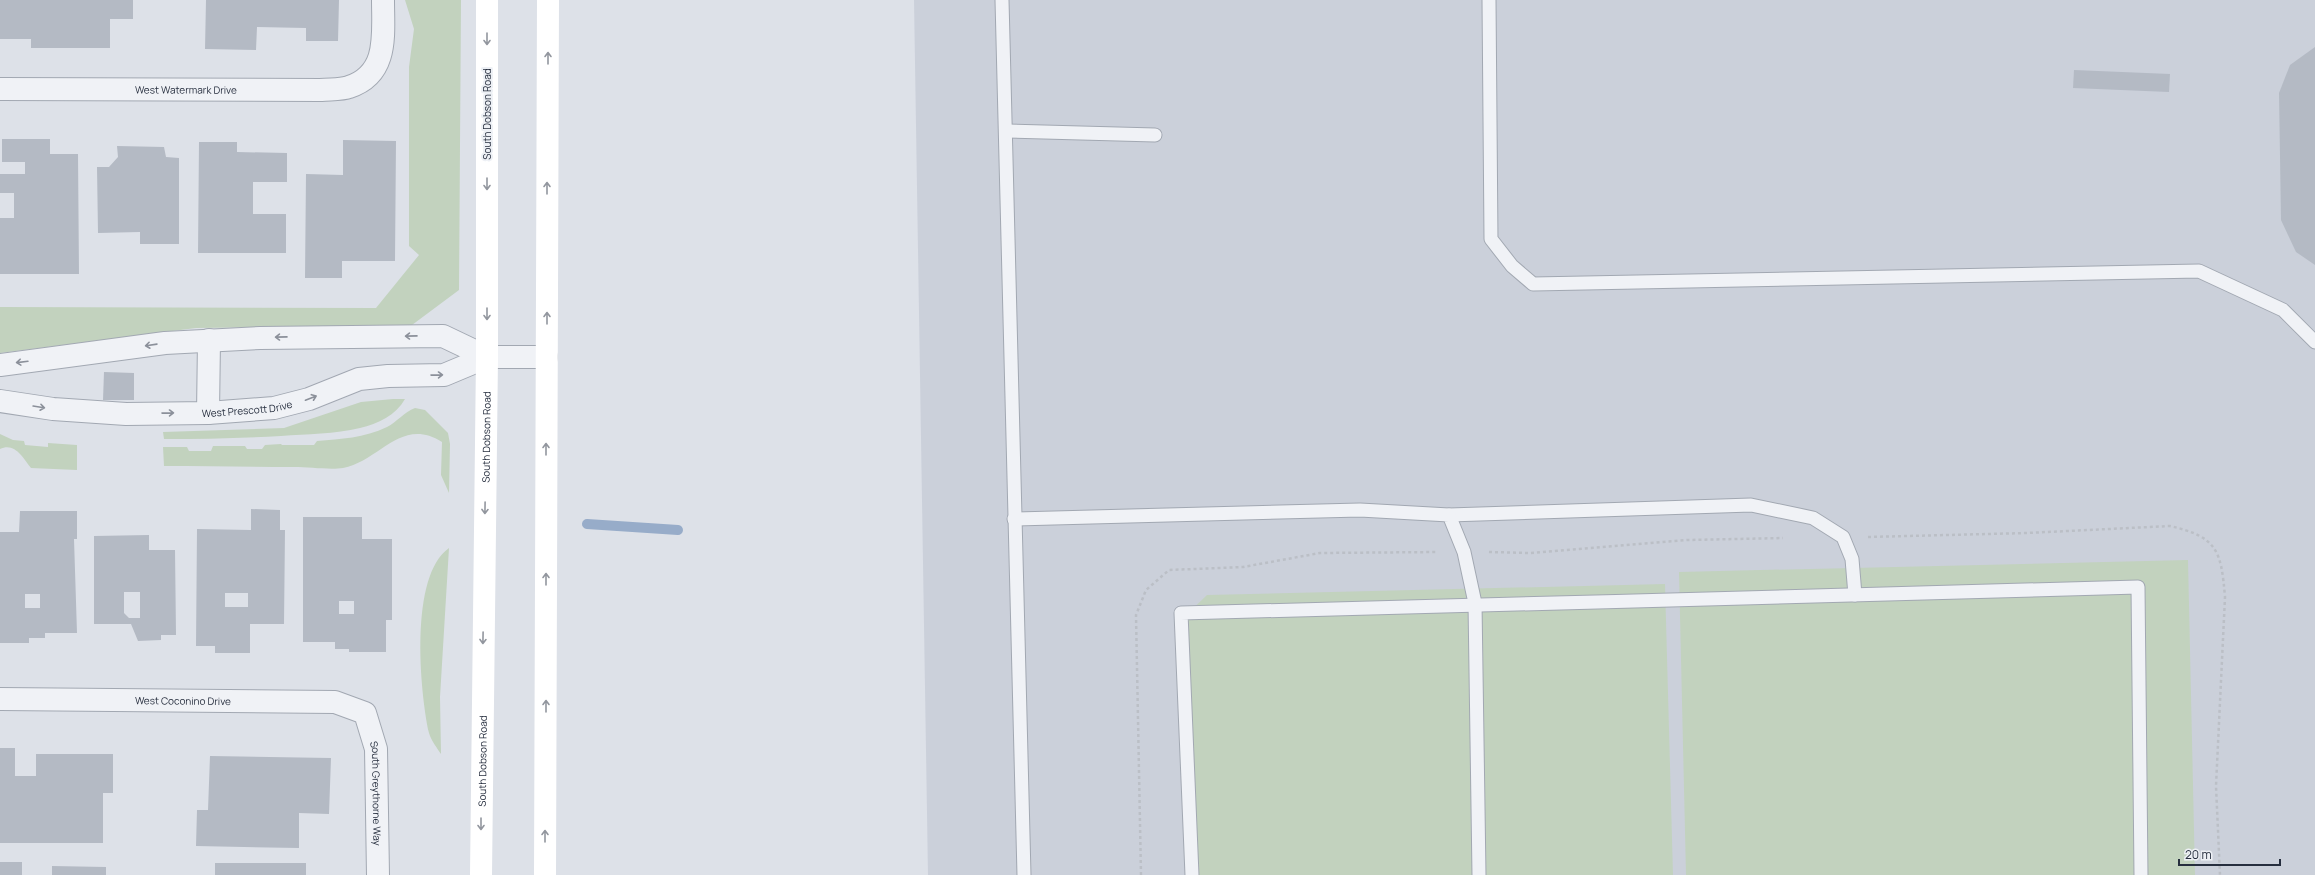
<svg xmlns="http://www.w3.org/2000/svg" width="2315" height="875" font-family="Manrope,sans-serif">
<rect width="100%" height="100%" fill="#dde1e8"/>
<path fill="#cbd0da" d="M914,0H2315V875H928Z"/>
<g fill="#c2d2be">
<path d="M405,0H461L459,290L412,325L196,328L0,353V307L376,308L419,255L409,246V67L414,29Z"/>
<path d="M393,399H405C396,415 378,424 360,428C335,434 307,434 281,436C242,438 203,439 164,439L163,432L284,428L361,402Z"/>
<path d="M415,408L425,410L448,433L450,444L449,493L441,475L442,442C401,416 380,461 343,468C330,470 309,467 294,467C251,467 207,466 164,466L163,447H187L189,451H211L213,446H245L247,449H262L265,445L281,444L282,445H314L317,441C341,439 364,438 387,427C397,422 404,412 415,408Z"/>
<path d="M0,434L13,440L24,441L25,445L48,447V443L77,445V470L31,468C23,458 15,442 0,449Z"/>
<path d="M449,548L440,697L441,754C437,748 431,740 429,733C420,691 409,576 449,548Z"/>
<path d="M2188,560L2195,875H1686L1679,572Z"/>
<path d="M1665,584L1673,875H1187L1180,621L1207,595Z"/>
</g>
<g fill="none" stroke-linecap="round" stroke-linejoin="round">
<path stroke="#97acc9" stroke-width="10" d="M587,524L678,530"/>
</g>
<g fill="#b4bac4" fill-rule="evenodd">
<path d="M0,0H133V19H110V48H31V39H0Z"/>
<path d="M206,0H339L338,41H306V28L257,27L256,50L205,49Z"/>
<path d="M2315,47V265L2296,252L2281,220L2279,93L2290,65Z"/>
<path d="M2074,70L2170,74L2169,92L2073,88Z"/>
<path d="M2,139H50V154H78L79,274H0V218H14V193H0V174H25V162H2Z"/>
<path d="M343,140L396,141L395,261H342V278H305L306,174L343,175Z"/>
<path d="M199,142H237V152L287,153V182H253V214H286V253H198Z"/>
<path d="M117,146L164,147L166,157L179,158V244H140V232L98,233L97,167H109L118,157Z"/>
<path d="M104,372L134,373V400H103Z"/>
<path d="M251,509L280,510V530H285L284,624H250V653H215V646H196L197,529L251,530ZM225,593H248V607H225Z"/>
<path d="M20,511H77V539H74L77,633H45V638H29V643H0V532H19ZM25,594H40V608H25Z"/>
<path d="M303,517H362V539H392V620H386V652H349V649H335V642H303ZM339,601H354V614H339Z"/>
<path d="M149,535V550H175L176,635H161V640L138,641L131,624H94V536ZM124,592H140V618H129L124,613Z"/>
<path d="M0,748H15V776H36V754H113V793H103V843H0Z"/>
<path d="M210,756L331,758L329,814L299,813V848L196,846L197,810H208Z"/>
<rect x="0" y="862" width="22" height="13"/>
<rect x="215" y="863" width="91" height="12"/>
<path d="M52,866L106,867V875H52Z"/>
</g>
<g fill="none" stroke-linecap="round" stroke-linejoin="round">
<defs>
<g id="lane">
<path d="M1002,0L1024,875"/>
<path d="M1489,0L1491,239L1512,266L1533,284L2199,271L2283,310L2315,342"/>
<path d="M1006,131L1155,135"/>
<path d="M1449,515L1751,505L1813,518L1843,537L1852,559L1855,595"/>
<path d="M1014,519L1360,510L1449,515L1464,552L1475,603L1479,875"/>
<path d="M1192,875L1181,613C1500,603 1819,598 2138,587L2141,875"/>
</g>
<g id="street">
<path id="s1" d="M0,89L321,90C330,89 341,90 349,87C389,74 383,34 383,0"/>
<path d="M0,365L165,343L260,338L443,336L487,357"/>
<path id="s2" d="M0,401L53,409L126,414L208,413L274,408L309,399L359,379L388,376L444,375L487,357H546"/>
<path d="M208,413L209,340"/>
<path id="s3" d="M0,699L335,702L365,713L376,749L378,875"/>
</g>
</defs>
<use href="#lane" stroke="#a2a8b2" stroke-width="15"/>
<use href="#street" stroke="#a2a8b2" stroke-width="24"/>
<g stroke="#bbbfc6" stroke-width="2.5" stroke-dasharray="3 3" stroke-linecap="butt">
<path d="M1868,537L2027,533L2170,526C2218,537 2221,551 2225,597L2216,786L2220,875"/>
<path d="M1489,552L1530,553L1687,540L1783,538"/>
<path d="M1141,875L1136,615L1146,590L1169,570L1243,567L1320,553L1438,552"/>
</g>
<use href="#lane" stroke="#f0f2f6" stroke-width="13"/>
<use href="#street" stroke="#f0f2f6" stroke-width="22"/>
<g stroke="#fff" stroke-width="22">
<path id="s4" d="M481,875L487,357V0"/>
<path d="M545,875L548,0"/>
</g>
</g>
<defs><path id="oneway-shaft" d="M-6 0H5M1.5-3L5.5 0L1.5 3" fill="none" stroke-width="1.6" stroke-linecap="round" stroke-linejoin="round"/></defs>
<g stroke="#92969e">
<use href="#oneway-shaft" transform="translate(487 39) rotate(90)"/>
<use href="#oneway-shaft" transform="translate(548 58) rotate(-90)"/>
<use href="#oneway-shaft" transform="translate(487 184) rotate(90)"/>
<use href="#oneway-shaft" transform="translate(547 188) rotate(-90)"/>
<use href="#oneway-shaft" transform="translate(487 314) rotate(90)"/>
<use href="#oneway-shaft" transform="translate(547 318) rotate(-90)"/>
<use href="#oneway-shaft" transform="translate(546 449) rotate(-90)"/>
<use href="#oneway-shaft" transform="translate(485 508) rotate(91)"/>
<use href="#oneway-shaft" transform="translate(546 579) rotate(-90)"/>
<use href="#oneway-shaft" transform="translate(483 638) rotate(91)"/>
<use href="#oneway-shaft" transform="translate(546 706) rotate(-90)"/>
<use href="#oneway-shaft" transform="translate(481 824) rotate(90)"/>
<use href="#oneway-shaft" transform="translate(545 836) rotate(-90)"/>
</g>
<g stroke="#8b909a">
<use href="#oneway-shaft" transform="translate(411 336) rotate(179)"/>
<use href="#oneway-shaft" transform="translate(281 337) rotate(179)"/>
<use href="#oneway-shaft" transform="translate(151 345) rotate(172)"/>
<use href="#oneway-shaft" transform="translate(22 362) rotate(173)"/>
<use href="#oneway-shaft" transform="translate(437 375) rotate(-1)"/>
<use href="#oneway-shaft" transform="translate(311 398) rotate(-21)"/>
<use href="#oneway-shaft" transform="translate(39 407) rotate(9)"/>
<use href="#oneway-shaft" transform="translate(168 413) rotate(-1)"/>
</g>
<g text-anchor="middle" stroke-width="4" stroke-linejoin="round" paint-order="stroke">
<g font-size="10" fill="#262e3e" stroke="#edf0f5">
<text dy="4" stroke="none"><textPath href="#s1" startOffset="186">West Watermark Drive</textPath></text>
<text transform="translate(487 114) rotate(-90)" y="4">South Dobson Road</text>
<text dy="4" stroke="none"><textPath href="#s2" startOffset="248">West Prescott Drive</textPath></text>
<text dy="4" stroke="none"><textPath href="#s4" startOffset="438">South Dobson Road</textPath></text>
<text dy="4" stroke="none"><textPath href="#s3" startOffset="183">West Coconino Drive</textPath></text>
<text dy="4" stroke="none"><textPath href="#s4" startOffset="114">South Dobson Road</textPath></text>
<text dy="4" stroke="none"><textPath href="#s3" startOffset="449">South Greythorne Way</textPath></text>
</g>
</g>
<path d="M2179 859v6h101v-6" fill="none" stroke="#262e3e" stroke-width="2"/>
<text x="2185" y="859" font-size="12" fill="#262e3e" stroke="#edf0f5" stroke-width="3" paint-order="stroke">20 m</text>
</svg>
